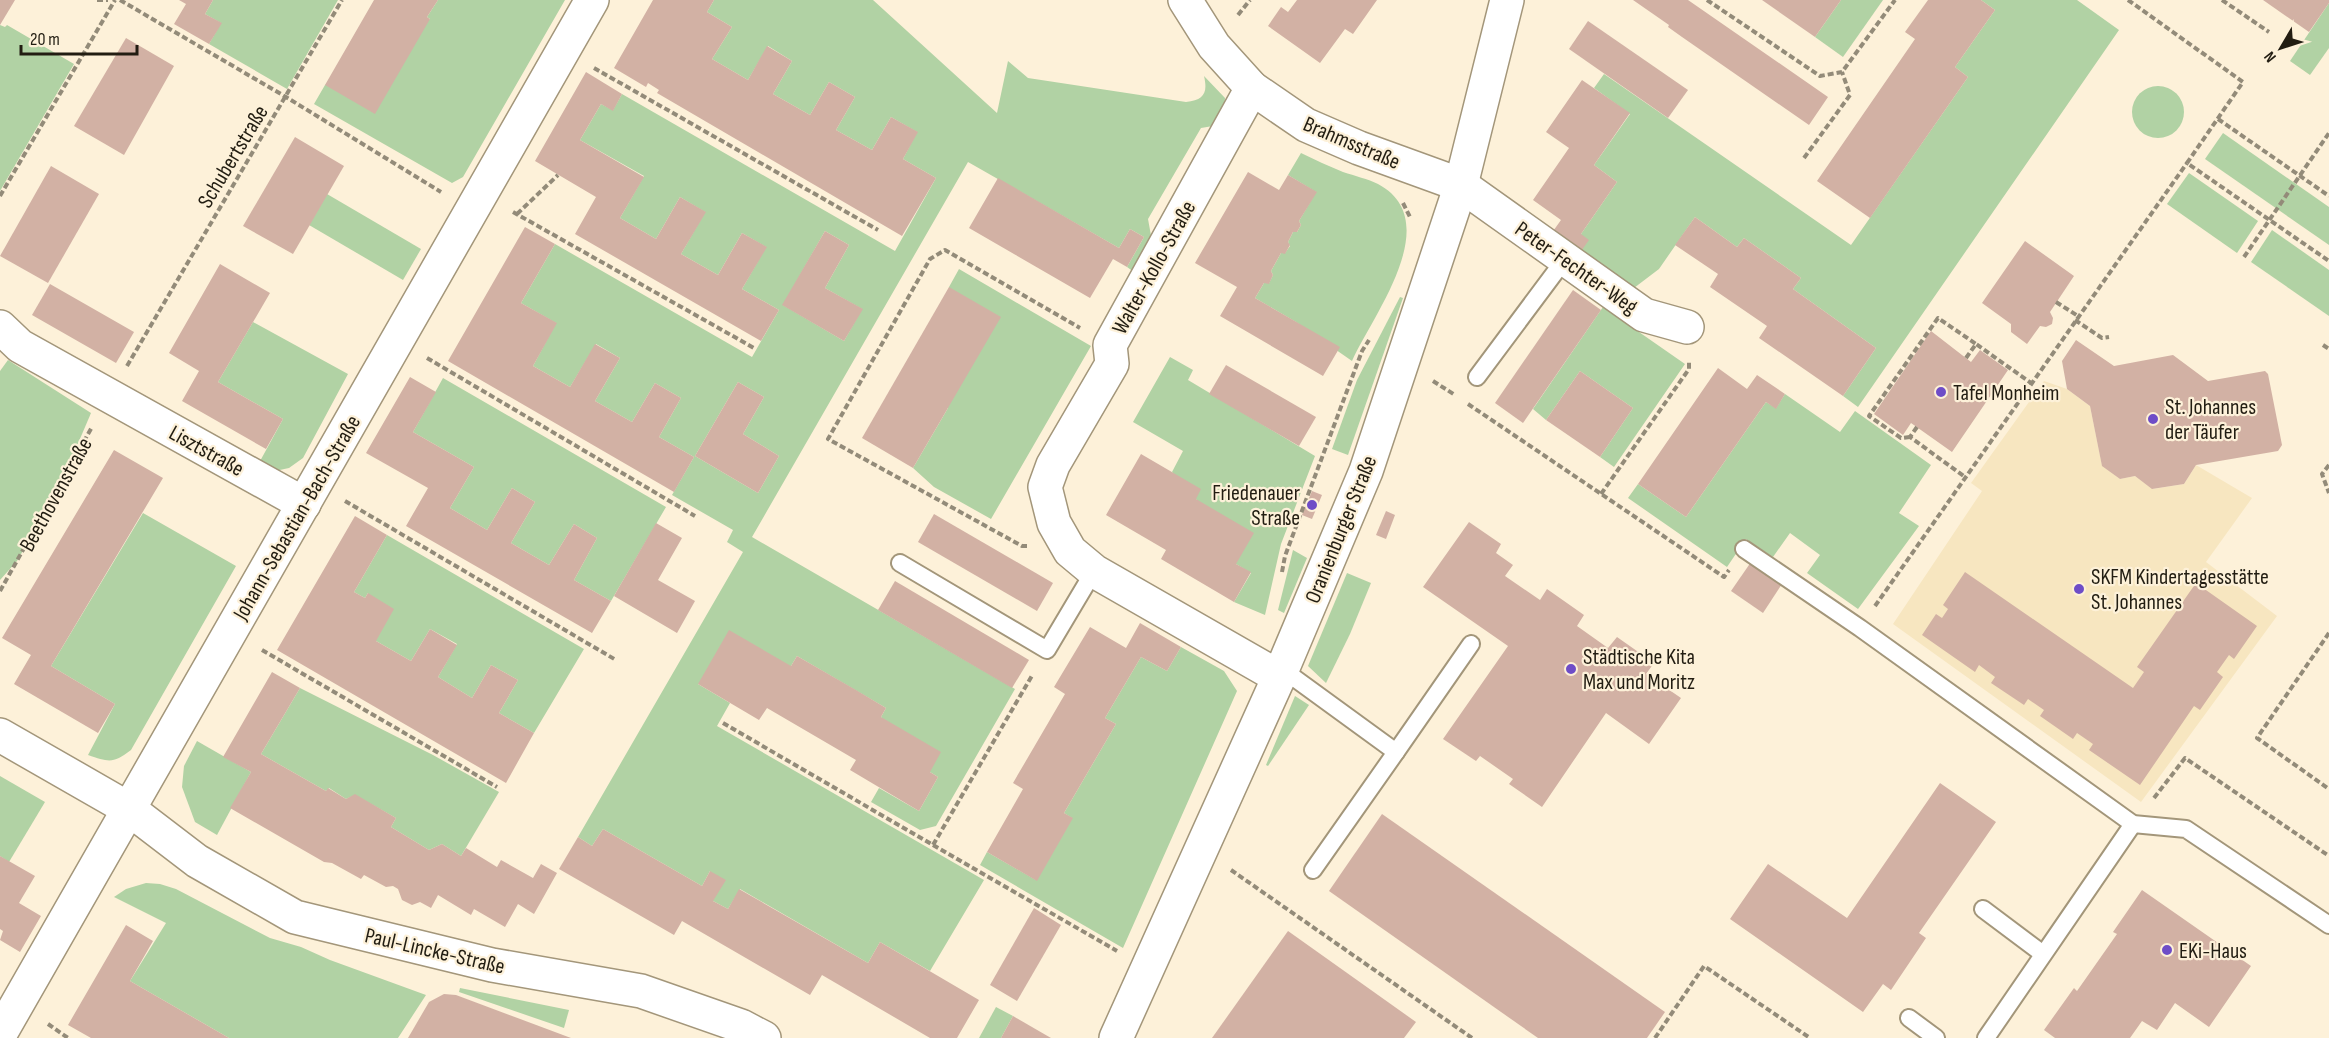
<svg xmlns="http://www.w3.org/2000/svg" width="2329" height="1038" font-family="'Sofia Sans Condensed',sans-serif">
<rect width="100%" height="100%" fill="#fdf1d9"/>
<path fill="#f7e6c0" d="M2044,381L2067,389L2090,406L2102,465L2120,479L2135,476L2153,489L2184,484L2196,465L2252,498L2206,562L2277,616L2141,802L1893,624L1982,491L1971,483Z"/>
<g fill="#b1d2a4" fill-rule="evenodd">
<path d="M213,0H338L287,89L209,44L221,23L205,14Z"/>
<path d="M438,0H565L463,177L452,183L314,104L325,85L430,19L427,17Z"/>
<path d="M714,0H873L997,113L1008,61L1028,78L1186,102C1204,100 1208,93 1204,76L1225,98L1224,112L1219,125L1201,128L1148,219L1152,241L1134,272L1127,267L1144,237L1130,229L1119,248L968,162L752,537L1015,689L936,826L920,830L871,802L879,788L919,811L938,777L930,772L881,717L886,708L797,656L791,666L698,684L730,703L717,726L984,880L930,971L880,942L868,963L740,889L728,909L713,901L710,871L702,886L603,829L592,846L578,837L743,552L727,542L733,530L672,495L694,457L659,437L681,398L655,383L632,422L595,401L620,358L596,344L570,387L533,366L556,323L521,303L555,244L752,357L779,310L742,289L766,247L742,233L718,275L681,254L705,212L680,197L656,239L620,218L644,176L580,140L601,104L613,110L622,94L895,251L936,178L903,159L917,132L891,117L872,150L836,130L855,97L829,82L810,115L773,94L792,61L768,46L748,80L712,59L732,27L707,12ZM825,231L849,245L825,288L862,309L844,341L783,305ZM738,382L764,397L743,434L779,456L758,493L695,456Z"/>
<path d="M1841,0H1883L1843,57L1815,37Z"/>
<path d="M1981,0H2077L2119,30L1858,407L1843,396L1876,348L1793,289L1801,278L1744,238L1737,247L1695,217L1659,269L1630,291L1578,255L1581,234L1617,182L1594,165L1630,114L1594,88L1604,74L1851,245L1968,77L1955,67L1995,10Z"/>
<path d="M2329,3V48L2310,75L2290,61Z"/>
<path d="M0,25L5,27L7,25L74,64L0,191Z"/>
<circle cx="2158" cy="112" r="26"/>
<path d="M2223,133L2329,207V245L2205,159Z"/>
<path d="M1301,153C1315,160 1329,166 1343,172C1355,176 1368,179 1378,184C1447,221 1372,316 1352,361L1296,322L1255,298L1264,283H1269L1273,275L1271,271L1281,253H1285L1290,246L1288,242L1293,232H1297L1301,225L1299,221L1316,192L1288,175Z"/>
<path d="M2189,173L2258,221L2237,253L2167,204Z"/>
<path d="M327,194L421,249L403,280L309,225Z"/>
<path d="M2272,230L2329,270V316L2251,262Z"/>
<path d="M959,269L1091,346L991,519L934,487L913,468L948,408L949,287Z"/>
<path d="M1400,297L1403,298L1348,455L1332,449L1357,380Z"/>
<path d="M1603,307L1685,364L1614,467L1600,457L1633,408L1580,371L1546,420L1533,409Z"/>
<path d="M253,322L348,374L303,458L289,468L275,471L259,463L283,419L218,382Z"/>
<path d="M1170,357L1193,370L1188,380L1315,456L1281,544L1265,615L1234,602L1251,573L1236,564L1196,499L1172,472L1183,451L1133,422Z"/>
<path d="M8,360L91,413L65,474L36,528L17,561L0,580V371Z"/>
<path d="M443,378L666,507L611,601L574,580L597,538L574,524L549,565L511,543L535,502L512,488L487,530L450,508L474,467L413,432Z"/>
<path d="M1785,394L1840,432L1855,411L1931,465L1899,513L1919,526L1858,609L1807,573L1820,555L1790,533L1773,557L1746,539L1727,567L1628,498L1638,484L1686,517L1766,402L1776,408Z"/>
<path d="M143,513L236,566L131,750C113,764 109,762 88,755L115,704L51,666Z"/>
<path d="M387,535L584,649L534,733L499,713L518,680L491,665L472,698L438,677L457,644L430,629L411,661L376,641L368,593L365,598L354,592Z"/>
<path d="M1293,550L1307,558L1284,613L1278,610Z"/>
<path d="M1347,573L1371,583L1350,634L1326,683L1308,666Z"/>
<path d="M1181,647L1224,671L1237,691L1123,948L980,865L987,852L1036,880L1072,818L1064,813L1116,724L1105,718L1141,657L1167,671Z"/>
<path d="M300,688L433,755L499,792L461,856L442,844L429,850L391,827L396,818L355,795L346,799L329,788L326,791L261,754Z"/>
<path d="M1295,696L1309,705L1268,766L1266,765Z"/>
<path d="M197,741L251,772L217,835L195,822L182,787L184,766Z"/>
<path d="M0,776L45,802L9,862L0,856Z"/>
<path d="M146,883L160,884L176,889L270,938L301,947L330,960L426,995L398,1038H229L130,981L166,923L114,897L126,889Z"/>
<path d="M460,988L569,1010L564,1028L459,992Z"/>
<path d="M996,1007L1013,1016L1001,1038H979Z"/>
</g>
<g fill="#d2b1a4">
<path d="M0,0H15L0,25Z"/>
<path d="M179,0H213L205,14L222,23L209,44L174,24L186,4Z"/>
<path d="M374,0H438L427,17L430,19L375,114L325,85Z"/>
<path d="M653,0H714L707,12L732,27L712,59L748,80L767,46L792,61L773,94L810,115L829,82L855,97L836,130L872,150L891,117L918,132L903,159L936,178L902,236L657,93L659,90L648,83L646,87L614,68Z"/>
<path d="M1297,0H1377L1353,34L1345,29L1320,63L1268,26L1281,7L1288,12Z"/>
<path d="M1633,0H1688L1828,97L1809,125L1682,37L1668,27L1669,25Z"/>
<path d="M1762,0H1841L1815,37Z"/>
<path d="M1928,0H1981L1995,10L1955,67L1968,77L1870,218L1817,181L1915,39L1905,32Z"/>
<path d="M2263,0H2329V3L2309,32Z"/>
<path d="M1588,21L1688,90L1668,118L1569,49Z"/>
<path d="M126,38L174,66L124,155L74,126Z"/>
<path d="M586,72L622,94L613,111L601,104L580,140L644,177L620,218L656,239L680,197L706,212L681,254L718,275L742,233L767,247L742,289L779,310L761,341L575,234L596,197L535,161Z"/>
<path d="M1582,80L1630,113L1594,165L1617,182L1581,234L1589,240L1579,254L1551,234L1561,220L1533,200L1569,148L1546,132Z"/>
<path d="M295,137L344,166L293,254L243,226Z"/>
<path d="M51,166L99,194L48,283L0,256Z"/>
<path d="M1248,172L1279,190L1288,175L1317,192L1299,221L1301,225L1297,232H1293L1288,242L1290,245L1285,254L1281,253L1271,271L1273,275L1269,284L1264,283L1255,298L1340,347L1323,376L1220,316L1237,287L1195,263Z"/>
<path d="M998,178L1119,248L1130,229L1144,237L1127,267L1113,259L1090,298L969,228Z"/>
<path d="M1695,217L1737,247L1744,238L1801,278L1793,289L1876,348L1843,396L1759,338L1767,326L1710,287L1718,274L1675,245Z"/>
<path d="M525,227L555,244L521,303L557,323L533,366L570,387L595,344L620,358L595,401L632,422L655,383L681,398L659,437L694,457L674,492L448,361Z"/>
<path d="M825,231L849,245L825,288L863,309L844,341L782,305Z"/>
<path d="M2025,241L2074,276L2050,312L2053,318L2052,324L2046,327L2040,326L2027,344L2011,332V324L1982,303Z"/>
<path d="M220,264L270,293L218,382L283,419L266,449L182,401L199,371L169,353Z"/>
<path d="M50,284L134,332L116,363L32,315Z"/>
<path d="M949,287L1001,317L913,468L862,438Z"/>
<path d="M1573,290L1601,310L1523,423L1495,403Z"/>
<path d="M1931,331L1971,362L1980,350L2008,370L1952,452L1911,423L1903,435L1874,414Z"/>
<path d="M2076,340L2114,366L2173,355L2208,381L2265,371L2268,374L2282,445L2278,451L2196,465L2184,484L2152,489L2135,476L2120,479L2102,466L2090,406L2067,389L2062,361Z"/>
<path d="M1226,365L1316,417L1299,446L1209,394Z"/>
<path d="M1718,368L1747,389L1757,375L1785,394L1776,409L1766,402L1686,517L1638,484Z"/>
<path d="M1580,371L1633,408L1600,457L1546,420Z"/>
<path d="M410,377L436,392L413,432L474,467L450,508L487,530L512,488L535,502L511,543L549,565L574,524L597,538L574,580L611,601L592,633L406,526L428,488L366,453Z"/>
<path d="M738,382L764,397L743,434L779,456L758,493L695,456Z"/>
<path d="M114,450L163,478L51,666L115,704L98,733L14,684L31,655L2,638Z"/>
<path d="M1141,454L1201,489L1196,499L1254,533L1236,564L1251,572L1234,602L1161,559L1166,550L1106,515Z"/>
<path d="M1312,491L1322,495L1312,519L1302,515Z"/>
<path d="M1386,511L1395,515L1386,539L1376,535Z"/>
<path d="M934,514L1053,583L1037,611L918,542Z"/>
<path d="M355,516L387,535L354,592L365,598L368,593L394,609L376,641L411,661L430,629L457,645L438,677L472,698L491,665L518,680L499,713L534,733L506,783L277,650Z"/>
<path d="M1469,522L1501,544L1496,553L1513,565L1505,576L1540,600L1547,589L1584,615L1577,626L1608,648L1617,637L1654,663L1646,674L1681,698L1649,744L1606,713L1542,807L1509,784L1513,779L1480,756L1476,761L1443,739L1508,646L1423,587Z"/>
<path d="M656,523L682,538L658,580L695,601L677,633L614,596Z"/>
<path d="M1751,562L1782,584L1763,613L1731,591Z"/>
<path d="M1965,572L2133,688L2144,672L2137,667L2196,583L2257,626L2234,659L2229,655L2217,672L2223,677L2200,710L2194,706L2140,785L2089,750L2093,744L2077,733L2073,739L2040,716L2044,710L2028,699L2024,705L1991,683L1995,677L1979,665L1975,672L1922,635L1936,614L1942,618L1948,609L1943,605Z"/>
<path d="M895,581L1029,660L1012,688L878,610Z"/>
<path d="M1140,623L1181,647L1167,671L1141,657L1105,718L1116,724L1064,813L1073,818L1037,881L987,852L1023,789L1013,783L1065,694L1054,687L1090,627L1126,648Z"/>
<path d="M729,630L791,666L797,656L856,690L886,708L881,717L941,752L930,772L938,777L919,811L850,770L856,760L767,708L759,720L698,684Z"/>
<path d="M272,672L300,688L261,754L326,791L328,788L346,799L355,794L396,818L391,827L429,850L442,844L461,856L466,848L497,867L501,860L533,878L541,864L557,873L534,914L518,904L505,927L474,909L471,915L438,895L431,908L420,902L412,905L402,900L398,889L393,886L386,887L364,875L361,879L332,863L324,862L230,808L251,772L223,757Z"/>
<path d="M1940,783L1996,822L1919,933L1926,938L1891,990L1883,984L1863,1012L1730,919L1768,864L1847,918Z"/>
<path d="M1382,814L1665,1012L1647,1038H1538L1329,891Z"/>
<path d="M603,829L702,886L710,871L726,880L713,901L728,909L739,889L868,963L880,942L979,1000L957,1038H930L822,975L810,995L682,921L674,935L559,869L578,837L592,846Z"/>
<path d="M0,856L35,876L19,903L41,916L20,952L0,940L3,931L0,929Z"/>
<path d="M2142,890L2251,966L2209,1027L2175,1003L2157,1030L2142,1021L2130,1038H2055L2044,1030L2074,988L2077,991L2117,934L2113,932Z"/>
<path d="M1034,908L1061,925L1017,1001L990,985Z"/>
<path d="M126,925L153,941L130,981L229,1038H91L68,1025Z"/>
<path d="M1288,931L1416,1022L1404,1038H1212Z"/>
<path d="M444,994L456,995L571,1038H408L429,1002Z"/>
<path d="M1013,1016L1051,1038H1001Z"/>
</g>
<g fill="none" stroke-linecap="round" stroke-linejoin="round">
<defs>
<g id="lane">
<path d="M1477,377L1565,259"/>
<path d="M1744,549L1860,628L2133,824L2186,829L2329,925"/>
<path d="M900,563L1047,650L1094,571"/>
<path d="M1282,669L1396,752L1313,870"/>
<path d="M1396,752L1471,644"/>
<path d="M1983,909L2043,954"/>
<path d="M1909,1018L1936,1038"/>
<path d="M1986,1038L2133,824"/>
</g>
<g id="street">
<path d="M1185,0L1214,46L1252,88L1306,125L1359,148L1461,185L1644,315L1687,327"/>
<path d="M1252,88L1110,345L1112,364L1053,465L1045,487L1054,523L1070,551L1094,571L1279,677"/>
<path d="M0,327L20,346L304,504"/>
<path d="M0,735L129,809L197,861L295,917L492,965L641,991L741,1026L764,1038"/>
<path d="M0,1034L592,0"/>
<path d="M1116,1038L1279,677L1366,471L1461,185L1507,0"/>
</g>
</defs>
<use href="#lane" stroke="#a3967a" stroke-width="20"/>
<use href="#street" stroke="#a3967a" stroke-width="36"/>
<g stroke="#938b79" stroke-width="4" stroke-dasharray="6 3" stroke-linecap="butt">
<path d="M97,0H108"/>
<path d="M120,0L286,97L441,192"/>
<path d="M1707,0L1820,76L1842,72L1895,0"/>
<path d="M2128,0L2243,82L2187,163L2329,261"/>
<path d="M2222,0L2269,32"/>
<path d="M1238,15L1250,0"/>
<path d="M594,68L878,230"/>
<path d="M2218,119L2329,196"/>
<path d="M1804,158L1850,95L1842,72"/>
<path d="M0,196L115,0"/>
<path d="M1403,203L1410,217"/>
<path d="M513,212L754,348"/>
<path d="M517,214L558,175"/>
<path d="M2244,257L2329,133"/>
<path d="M2056,302L2078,316"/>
<path d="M2075,320L2102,338L2109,337"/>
<path d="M2323,345L2329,349"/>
<path d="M427,358L695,516"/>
<path d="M1966,358L1976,344L2031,383"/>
<path d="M127,366L342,0"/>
<path d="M1433,381L1455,395"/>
<path d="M1468,404L1724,577L1729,570"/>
<path d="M1917,427L1910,437L1965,477"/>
<path d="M1910,437L1901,438L1869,416L1938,318L1976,344"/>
<path d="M2329,465L2322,474L2329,493"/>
<path d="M1601,494L1689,369V361"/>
<path d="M345,501L616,660"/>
<path d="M1027,546H1022L828,439L930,259L945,250L1080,328"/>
<path d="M1282,572L1285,556L1362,351L1369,340"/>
<path d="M0,591L92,427"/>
<path d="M1875,606L2187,163"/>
<path d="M2329,633L2257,738L2329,789"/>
<path d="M262,650L497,787"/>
<path d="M723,723L933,845L1033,674"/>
<path d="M2154,798L2185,758L2329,856"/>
<path d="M933,845L1117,951"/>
<path d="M1231,870L1472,1038"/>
<path d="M48,1024L68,1038"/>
<path d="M1655,1038L1704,966L1810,1038"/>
</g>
<use href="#lane" stroke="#fff" stroke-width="16"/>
<use href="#street" stroke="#fff" stroke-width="33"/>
</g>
<g fill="#6e4dc7" stroke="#fdf1d9" stroke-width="2">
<circle cx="1941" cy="392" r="6"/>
<circle cx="2153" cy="419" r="6"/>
<circle cx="1312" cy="505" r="6"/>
<circle cx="2079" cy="589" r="6"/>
<circle cx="1571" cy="669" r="6"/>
<circle cx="2167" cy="950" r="6"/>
</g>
<g text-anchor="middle" stroke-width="4.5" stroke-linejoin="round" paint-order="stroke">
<g font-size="22" fill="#221d12" stroke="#fdf1d9">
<text transform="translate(1352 142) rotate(23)" y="8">Brahmsstraße</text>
<text transform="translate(232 156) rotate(-59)" y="8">Schubertstraße</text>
<text transform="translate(1153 267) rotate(-61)" y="8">Walter-Kollo-Straße</text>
<text transform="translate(1577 267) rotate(35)" y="8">Peter-Fechter-Weg</text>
<text transform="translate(207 450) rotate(29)" y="8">Lisztstraße</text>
<text transform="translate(55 494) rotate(-61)" y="8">Beethovenstraße</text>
<text transform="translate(296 517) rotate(-60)" y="8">Johann-Sebastian-Bach-Straße</text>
<text transform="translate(1340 529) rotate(-68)" y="8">Oranienburger Straße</text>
<text transform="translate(435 950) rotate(13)" y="8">Paul-Lincke-Straße</text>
</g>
<g font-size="22" fill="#221d12" stroke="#fdf1d9" text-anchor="start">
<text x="1953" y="400">Tafel Monheim</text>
<text x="2165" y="414">St. Johannes<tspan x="2165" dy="25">der Täufer</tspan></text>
<text x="1300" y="500" text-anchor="end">Friedenauer<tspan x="1300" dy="25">Straße</tspan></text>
<text x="2091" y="584">SKFM Kindertagesstätte<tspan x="2091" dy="25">St. Johannes</tspan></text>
<text x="1583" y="664">Städtische Kita<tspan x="1583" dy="25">Max und Moritz</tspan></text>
<text x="2179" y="958">EKi-Haus</text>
</g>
</g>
<g transform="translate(2281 48) rotate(231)" stroke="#fdf1d9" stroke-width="4.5" paint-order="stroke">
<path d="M0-4.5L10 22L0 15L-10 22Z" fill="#221d12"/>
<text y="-9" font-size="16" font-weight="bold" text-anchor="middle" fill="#221d12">N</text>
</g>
<path d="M21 45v9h116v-9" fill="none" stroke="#221d12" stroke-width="3"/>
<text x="30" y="45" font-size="18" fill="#221d12" stroke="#fdf1d9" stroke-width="4.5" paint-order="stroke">20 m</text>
</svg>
